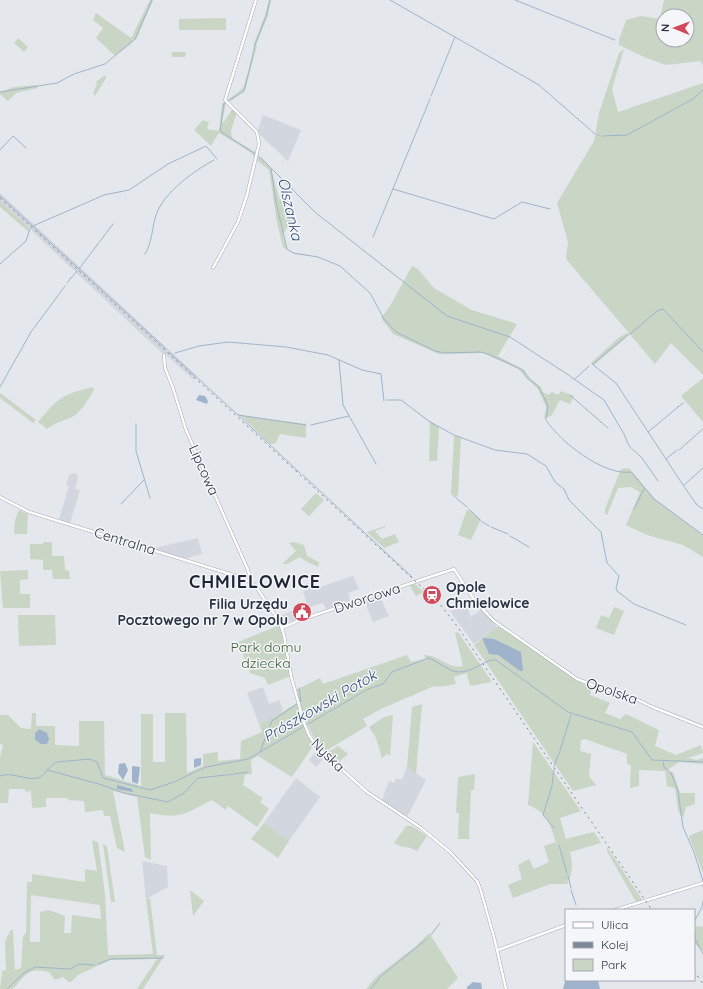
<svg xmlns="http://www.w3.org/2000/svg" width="703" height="989" font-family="Quicksand,sans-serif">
<rect width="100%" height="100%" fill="#e4e7ec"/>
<g fill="#d2d6de">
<path d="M263,115L301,130L288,161L257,132Z"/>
<path d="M0,193L197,376L194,380L164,353L163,354L0,201Z"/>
<path d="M73,473L77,474L78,478L75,489L80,490L70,523L59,519L69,486L66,485L69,475Z"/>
<path d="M198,538L202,554L184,559L150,549Z"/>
<path d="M353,576L359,589L348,593L350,601L326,609L323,603L306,608L308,615L286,624L282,622L279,616L307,605L303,591L308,590L306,584L314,581L317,588Z"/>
<path d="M379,595L389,616L373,622L364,600Z"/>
<path d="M467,606L471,617L482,609L494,621L496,627L474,644L450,611Z"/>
<path d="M263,687L269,704L279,700L283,710L275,718L259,724L247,693Z"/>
<path d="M316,751L325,757L316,767L309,760Z"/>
<path d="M407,767L426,780L407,817L382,800L389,781L394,783L396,778L402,780Z"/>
<path d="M296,778L320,797L289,841L264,823Z"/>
<path d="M142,861L167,866L168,887L146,899Z"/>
</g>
<g fill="#c9d6c5" fill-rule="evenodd">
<path d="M150,0H153L136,40L132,39L133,42L115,56L96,38L103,28L93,20L96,13L131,38Z"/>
<path d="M269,0H271L268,16L256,44L257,46L245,90L231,101L229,99L243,88L253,56L254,43L265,16Z"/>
<path d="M664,0H703V65L700,61L666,65L644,57L619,45V40L626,20L641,16L660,19ZM663,16H687V40H663Z"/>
<path d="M226,18V30H179V19Z"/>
<path d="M18,38L28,47L24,52L14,43Z"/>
<path d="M624,49L612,89L618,112L703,83V375L671,343L655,364L566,259L568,242L557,203L594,141L599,113L619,53Z"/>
<path d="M172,52H186L185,57H172Z"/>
<path d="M105,75L106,78L95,96L93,93L97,84L96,82Z"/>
<path d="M37,85L38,88L16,93L8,101L0,94V92L14,87Z"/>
<path d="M225,101L226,103L222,122H224L233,108L237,112L231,131L232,138L257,153L256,158H261L271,168L279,198L294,215L283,235L287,249L293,253L311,256L294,254L283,247L277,223L269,170L255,159L252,153L219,133L211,146L194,130L203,120L209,122L207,129L219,131L222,104Z"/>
<path d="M0,201L30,229L29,232L0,207Z"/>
<path d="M412,266L418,269L434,288L472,310L517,324L498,356L524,370L532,380L541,387L543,392L548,395L552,392L558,395L561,391L574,396L570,404L560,400L552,415L544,419L546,407L538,389L518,369L483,353L439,354L393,334L381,318L390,306Z"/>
<path d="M627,333L629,335L594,365L591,363L618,338Z"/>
<path d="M703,378V422L681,396Z"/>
<path d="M93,387L94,389C91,396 80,414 72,417C64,421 55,422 47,429L38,422C59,397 61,395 93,387Z"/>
<path d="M0,393L36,420L33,423L0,398Z"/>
<path d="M240,415L306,424V438L280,434L275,444H270Z"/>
<path d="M430,421L439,427L437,461H429Z"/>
<path d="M454,436L461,438L458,495L455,498L451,494Z"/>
<path d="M629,468L655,499L703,535V557L683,545L647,535L626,525L640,492L631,487L618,488L607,515L605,514V509L621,469Z"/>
<path d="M316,493L324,500L309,516L301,509Z"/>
<path d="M467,509L481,519L471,540L458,535Z"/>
<path d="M19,510L28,514L27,534H14L15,520Z"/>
<path d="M385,526L386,527L375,531L382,539L395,534L399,542L384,548L367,532Z"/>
<path d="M43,542H52V556H64L65,570L69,571L70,579H53L52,570H43V560L30,559V544H43Z"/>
<path d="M293,542L304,545L307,556L319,562L318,567L304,560L300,557L287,564H282L296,551L289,543Z"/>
<path d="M28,570V579L20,580V594H30V608H3L0,571Z"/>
<path d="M415,584L424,592L416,596L410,586Z"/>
<path d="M614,607L624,611L614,635L596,628L601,615L609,618Z"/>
<path d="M18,615H55L56,645L19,646Z"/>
<path d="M280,625L284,635L291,676L268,685L265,678L250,673L238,642Z"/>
<path d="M496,627H499L559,666C569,676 579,683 592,687L590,695L610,703L605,713L618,718L619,720L626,714L659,730L655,746L676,755L701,745L703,753L688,758L696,760L703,758V764L679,762L666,771L673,772L680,793H695V804L686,807L683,819V815L681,817L678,810L675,788L667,786L665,771L639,770V786L630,788L631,765L627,764V754L585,739L581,740L580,751L591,754L589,776L596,785L573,791L474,645Z"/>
<path d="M458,632L492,682L470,686L467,673L454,677L456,684L440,687L434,686L381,709L363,719L367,726L324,752C308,733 303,713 296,690L320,678L323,684L407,655L411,662L424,659L427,664L424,655C439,655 449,670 463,666L455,633Z"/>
<path d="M298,703L313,746L292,777L258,756L251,760L252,774L245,775L243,785L263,798L260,802L269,809L257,827L228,806L226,810L212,800C186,813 180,820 150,813L151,860L145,857L137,797L113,791L125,852L117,848L110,816H104L103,810L85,812L84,801L69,800L68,798H46V807L32,808L31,791L25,792V789H9L8,803H0V757L3,745L0,744V715H8L21,728L31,729L32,713H36V726H55V745L79,746V721H104L105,775L141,786V714H153V762H165V713H186L187,773L203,766V754L218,752V761L240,759L241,741L262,732L259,724C273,719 284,710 298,703Z"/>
<path d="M422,704L416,774L407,767L412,707Z"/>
<path d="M393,715L390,756L387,754L382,758L376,738L369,727L384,717Z"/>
<path d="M533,742L581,811L560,818L566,839L594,832L601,843L570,852C573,865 573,872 567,884H550L513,898L508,885L522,879L518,865L529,859L534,869L549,862L544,846L556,842C549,822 548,813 528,805Z"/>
<path d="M338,746L348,754L338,763L327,753Z"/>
<path d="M475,774L474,790H471L469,839H458L459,813H456L458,777Z"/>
<path d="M264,823L289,841L278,858L251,839Z"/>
<path d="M406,826H412L427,836L417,851C409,846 401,848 394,843Z"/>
<path d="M703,830V873L689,836Z"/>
<path d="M92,840L98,842L105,894L108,955L153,954L146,899L150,898L157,955H165L143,989H137L157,959L110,960L78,975L71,982H69L63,977L55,980L49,972C28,967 26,974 13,989H0L2,971L6,970L5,942L10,931L13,929L15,970L21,968L23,936L26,933L27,882H32V874L85,882V869L97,871ZM31,895L100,905L101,919L72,915L71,933H64L65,916L49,910L40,912V942H30Z"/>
<path d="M103,844L107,846L115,902H111Z"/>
<path d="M607,847L643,901L636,902L607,851Z"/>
<path d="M190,890L204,901L193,916Z"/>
<path d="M695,926L703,927V951L695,944Z"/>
<path d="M429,933L458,978L447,989H366L377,976L415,947Z"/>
</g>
<g fill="#9fb4cc">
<path d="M199,395L205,396L208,401L207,404L196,400Z"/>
<path d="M482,638L494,639L521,652L523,671H520L498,655L489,654Z"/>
<path d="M39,729L47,733L49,739L47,744H41L35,740V733Z"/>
<path d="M201,758V765L194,768V759Z"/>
<path d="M125,763L128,770L123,780L118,773L119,764Z"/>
<path d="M132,766L140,767L138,784L132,782Z"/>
<path d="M117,785L132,789L133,792L117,789Z"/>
<path d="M566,978V980H598L600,989H563Z"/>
<path d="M473,982L481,983L482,989H467V987Z"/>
</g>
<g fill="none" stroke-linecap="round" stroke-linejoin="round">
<g stroke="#9fb4cc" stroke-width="1">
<path d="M270,0L266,16L255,45L245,88L243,92L224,103L220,131L261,158L271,168L276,202L287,249L293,253L318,257L340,266L370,293L384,319L396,332L435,351L444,353L480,352L488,354L523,370L527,378L538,386L546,401L548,407L546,419"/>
<path d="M390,0L539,85L595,134"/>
<path d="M515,0L615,40"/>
<path d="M0,92L57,83L74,74L105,64L135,39L152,0"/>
<path d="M431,96L455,37"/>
<path d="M598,135H599"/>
<path d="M602,136L627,135L693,99L703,90"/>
<path d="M0,150L13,136L26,148"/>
<path d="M272,169L316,213L447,316L510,337L570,376"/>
<path d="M393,189L494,219L522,202L550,209"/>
<path d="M0,196L166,349"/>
<path d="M33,226L104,195L129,190L168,164L206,146L217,159"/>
<path d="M373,237L430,99"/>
<path d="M145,254C152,243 152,228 156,215C164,192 194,171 214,160"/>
<path d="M0,264L26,241L30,229"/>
<path d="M79,269L113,224"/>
<path d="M67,283L77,271"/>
<path d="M630,334L657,311L663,309L703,352"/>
<path d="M169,352L238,415L306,425"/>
<path d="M175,353L199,346L228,342L286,347L328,355L362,370L381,374L384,401"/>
<path d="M339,360L343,405L376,464"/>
<path d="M592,364L616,383L683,485L697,505L703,509"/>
<path d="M593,364L629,334"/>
<path d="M571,377L604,400L624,434L629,446L642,458L658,481"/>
<path d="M575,379L589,366"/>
<path d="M0,387L31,332L65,286"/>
<path d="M570,395L608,428"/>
<path d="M387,400H401L430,422L454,435L495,450L527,454L546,466L555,482L564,489L569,500L601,532L607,563L619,576L616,588L617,591L634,604L686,625"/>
<path d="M238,415L300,473"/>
<path d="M546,420C560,442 604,476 631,472L654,499L703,535"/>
<path d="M136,424V451L150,498"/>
<path d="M311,425L349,416"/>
<path d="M648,432L683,403"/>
<path d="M679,450L703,429"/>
<path d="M666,459L677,450"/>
<path d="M303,475L412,577"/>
<path d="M684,485L703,468"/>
<path d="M456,498L467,507"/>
<path d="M121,504L144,480"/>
<path d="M469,509L480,520"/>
<path d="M634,509L644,489"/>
<path d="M481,521L489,526"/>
<path d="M491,527L508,534"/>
<path d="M510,536L529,547"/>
<path d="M260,752L272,721L301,701L299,688"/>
<path d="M559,754L571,715"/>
<path d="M663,762L664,767L671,773L678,791L683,827L694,852L703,881"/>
<path d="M554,766L558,755"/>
<path d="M554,769L552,786L543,815L554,828"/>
<path d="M47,770L99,784L124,793L168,802L184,793L198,778L226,775"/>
<path d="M228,775L248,772"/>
<path d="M0,776C13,771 25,781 38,778C46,775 49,765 57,762L90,759L97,762L103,778L150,790L174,782L206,767L248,759L368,689L383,684L392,672L429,658C439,662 448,671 458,672C473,673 486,658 496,660L568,712L632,732L652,760L703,762"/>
<path d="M559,845L567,873"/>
<path d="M568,876L571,888"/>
<path d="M703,885V887"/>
<path d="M571,890L576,905"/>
<path d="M694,922L702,907L703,901"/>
<path d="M694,924L695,939L703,954"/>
<path d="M431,935L440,923"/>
<path d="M98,964L111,959L163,958"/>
<path d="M7,989L24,973L35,967L70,969L79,964L95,965"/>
<path d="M371,989L381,976L427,939"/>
</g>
<defs>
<g id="secondary">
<path d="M213,268L238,222L247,195L259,144L257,132L225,100L256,0"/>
<path d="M164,355L165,368L173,388L186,430L248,570L251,581"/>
<path d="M0,497L29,512L243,578L255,585L280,623L284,635L291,676L304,723L309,735L316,746L367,792L421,828L450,852L477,881L480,888L494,937L506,989"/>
<path d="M282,628L300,620L454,569L475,601L494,621L577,679L593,685L630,696L650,706L703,727"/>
<path d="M615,910L703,883"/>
<path d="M498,950L566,925"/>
</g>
</defs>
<use href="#secondary" stroke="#a9aeb7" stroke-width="3.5"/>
<use href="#secondary" stroke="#fff" stroke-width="2.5"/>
<g stroke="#7d8696" stroke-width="1" stroke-dasharray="2 4" stroke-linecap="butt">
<path d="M0,198L439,603L457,626L652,910"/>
<path d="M694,971L703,984"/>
</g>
</g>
<defs>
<symbol id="station-disc" viewBox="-11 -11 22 22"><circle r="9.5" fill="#d1495b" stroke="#f4f6f9"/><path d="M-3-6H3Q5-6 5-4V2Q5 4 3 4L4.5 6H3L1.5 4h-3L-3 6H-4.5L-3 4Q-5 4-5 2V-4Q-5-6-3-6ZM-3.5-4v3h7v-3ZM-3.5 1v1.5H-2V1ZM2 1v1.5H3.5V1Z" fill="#fff"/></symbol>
<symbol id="civic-disc" viewBox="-11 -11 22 22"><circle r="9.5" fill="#d1495b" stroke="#f4f6f9"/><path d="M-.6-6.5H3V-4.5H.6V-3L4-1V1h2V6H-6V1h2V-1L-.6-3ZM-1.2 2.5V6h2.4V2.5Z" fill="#fff"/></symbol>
</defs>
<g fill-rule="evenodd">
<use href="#station-disc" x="421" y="584" width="22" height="22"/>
<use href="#civic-disc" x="291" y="601" width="22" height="22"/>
</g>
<g text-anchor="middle" stroke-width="3" stroke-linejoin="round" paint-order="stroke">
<g font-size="14" fill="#2b3445" stroke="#f4f6f9">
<text transform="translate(204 470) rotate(66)" y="5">Lipcowa</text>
<text transform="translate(125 541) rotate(17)" y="5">Centralna</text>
<text transform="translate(367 598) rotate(-18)" y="5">Dworcowa</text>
<text transform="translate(612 691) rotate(19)" y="5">Opolska</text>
<text transform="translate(328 755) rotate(45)" y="5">Nyska</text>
</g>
<g font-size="14" font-weight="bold" fill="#2b3445" stroke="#f4f6f9" text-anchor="start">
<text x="446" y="592">Opole<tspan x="446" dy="16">Chmielowice</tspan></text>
<text x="288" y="609" text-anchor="end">Filia Urzędu<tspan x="288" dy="16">Pocztowego nr 7 w Opolu</tspan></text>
</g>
<g font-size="14" fill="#3f6138" stroke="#f4f6f9">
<text x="266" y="652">Park domu<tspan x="266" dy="16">dziecka</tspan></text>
</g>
<g font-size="15" font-style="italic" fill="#34527a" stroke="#f4f6f9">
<text transform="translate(290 209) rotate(77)" y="5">Olszanka</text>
<text transform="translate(320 706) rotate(-30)" y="5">Prószkowski Potok</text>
</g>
<g font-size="18" font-weight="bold" letter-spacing="1" fill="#1d2536" stroke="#f4f6f9">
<text x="255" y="588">CHMIELOWICE</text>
</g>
</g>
<rect x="565" y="909" width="130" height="72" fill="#f4f6f9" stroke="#a4a8b1"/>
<rect x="573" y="922" width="20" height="6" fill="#ffffff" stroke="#a4a8b1"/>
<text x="601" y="929" font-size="12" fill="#2b3445">Ulica</text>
<rect x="573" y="942" width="20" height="6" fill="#7d8696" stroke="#a4a8b1"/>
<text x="601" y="949" font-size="12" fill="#2b3445">Kolej</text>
<rect x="573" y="959" width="20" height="12" fill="#c9d6c5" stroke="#a4a8b1"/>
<text x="601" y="969" font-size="12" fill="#2b3445">Park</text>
<g transform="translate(675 28) rotate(271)"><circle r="19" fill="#f4f6f9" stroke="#a4a8b1"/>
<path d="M0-3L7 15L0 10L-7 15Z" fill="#d1495b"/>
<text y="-6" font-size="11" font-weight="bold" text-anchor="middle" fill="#2b3445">N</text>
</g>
</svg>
